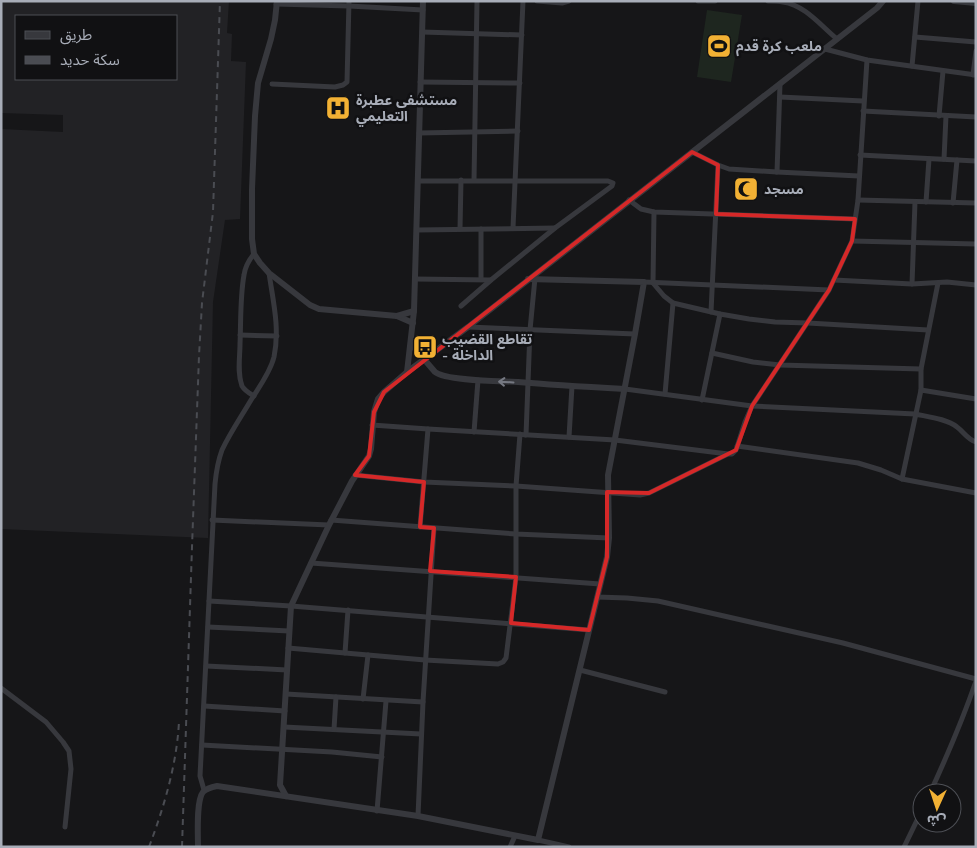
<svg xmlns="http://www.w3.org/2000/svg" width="977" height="848" font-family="Mulish,'Noto Sans Arabic',sans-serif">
<rect width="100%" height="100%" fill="#161618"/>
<path fill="#222225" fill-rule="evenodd" d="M1,1H229L227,33L232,34L231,61L246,62L240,219L225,220L213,302L208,538L1,529V129L63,132V115L1,113ZM176,16V79H16V16Z"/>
<path fill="#1e261f" d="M707,10L742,15L731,82L697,77Z"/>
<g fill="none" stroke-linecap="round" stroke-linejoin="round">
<g stroke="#37383d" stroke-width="5">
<path d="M537,1L562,3L569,1"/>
<path d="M698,1H715"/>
<path d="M768,1C773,1 778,1 783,2C805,5 821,26 837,39"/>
<path d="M276,4L349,6L423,10"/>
<path d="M422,32L522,35"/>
<path d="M915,37L976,42"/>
<path d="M825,49L867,60L976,75"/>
<path d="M912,66L918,1"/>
<path d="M973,75L976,51"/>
<path d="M420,82L520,83"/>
<path d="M272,84L335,87L343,85L347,82L349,1"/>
<path d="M780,97L863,101"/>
<path d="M863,111L976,117"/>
<path d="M939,116L943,71"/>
<path d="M419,133L518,131"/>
<path d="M692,152L718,165L729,169L777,172L859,176"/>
<path d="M860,155L976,161"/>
<path d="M944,159L946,116"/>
<path d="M777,172L780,84"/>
<path d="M474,180L477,1"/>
<path d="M418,181H608L613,183L612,186L555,228L491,280L461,306"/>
<path d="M629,200L641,209L654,212L855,219"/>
<path d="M858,200L976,203"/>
<path d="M926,202L929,159"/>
<path d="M953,203L957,160"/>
<path d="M654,212L653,283L664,296L673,303L720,314L749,319L775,322L808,323L928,330"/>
<path d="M513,228L523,1"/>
<path d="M460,229L461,180"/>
<path d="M481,229V279"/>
<path d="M417,230L555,228"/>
<path d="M852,241L976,244"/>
<path d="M254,254C249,260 245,267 244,275C240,297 241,321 240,344C240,357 237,373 242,386C245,391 249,393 254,396"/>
<path d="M415,279L491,280"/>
<path d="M834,280L912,284L947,282L976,285"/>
<path d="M644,282L829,290"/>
<path d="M912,284L915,202"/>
<path d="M711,312L718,165"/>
<path d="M469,327L635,334"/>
<path d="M240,335L277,336"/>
<path d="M712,353L753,362L780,365L921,369"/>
<path d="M625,389L752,406L915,414C929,417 947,419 957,427C964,432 967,439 976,442"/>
<path d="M921,390L976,399"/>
<path d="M665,394L673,303"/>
<path d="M702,400L720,314"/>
<path d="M372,425L428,429L615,440L728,454"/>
<path d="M474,432L478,380"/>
<path d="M526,435L530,330L535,278"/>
<path d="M569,437L572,386"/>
<path d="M737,446L858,463L881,470L902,479L976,493"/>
<path d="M355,475L424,482L516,486L640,495L649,493L728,454H732L736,450L745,422L752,406L829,290L852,241L858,200L867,60"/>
<path d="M902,479L921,390V369L938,283"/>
<path d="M212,520L329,525"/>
<path d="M331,520L516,534L609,538"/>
<path d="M420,527L428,429"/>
<path d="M311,563L600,584"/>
<path d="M597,597L627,598L658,601L843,643L976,679"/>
<path d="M209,601L291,606L589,630"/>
<path d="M208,627L289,631"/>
<path d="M288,648L425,660L498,664L503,662L506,658L516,577V486L520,434"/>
<path d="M345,653L348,610"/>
<path d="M206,666L287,670"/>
<path d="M580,670L665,692"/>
<path d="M1,688L46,722L63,742L69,751L71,769L65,827"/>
<path d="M286,694L423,702"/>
<path d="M363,699L368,655"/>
<path d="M204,706L285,711"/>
<path d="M284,727L421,734"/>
<path d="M334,729L336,697"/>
<path d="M202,745L332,752L382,757"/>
<path d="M204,790L200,776L215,484C216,473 218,461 222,450C230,433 241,417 251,400C259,387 270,373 274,357C280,328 273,301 269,273"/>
<path d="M930,793C947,756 963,719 976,681"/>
<path d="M377,811L386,701"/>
<path d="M418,816L423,702L434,528"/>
<path d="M538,840L569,847"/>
<path d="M510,847L515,836"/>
<path d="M904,847L922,810"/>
</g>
<g stroke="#37383d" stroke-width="6">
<path d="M277,1L275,20L271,39L258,83L255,116L252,189V239L254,254L260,263L269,273L310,305L319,309L397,316L413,323"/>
<path d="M954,1L976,3"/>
<path d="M397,316L414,311"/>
<path d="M411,344L435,372C446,381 501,381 518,382C553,385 589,387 625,389"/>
<path d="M407,372L414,311L423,1"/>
<path d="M286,796L280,785L291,606L329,525L352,481L369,456L371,449L374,412L378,399L384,392L407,372L468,327L877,8L883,1"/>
<path d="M198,847C198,834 196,801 203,792C207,788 212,787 217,786L418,816L538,840L607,557L609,538L608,475L635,334L644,282L528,279"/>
</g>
<g stroke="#4a4c52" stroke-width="2" stroke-dasharray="6 5" stroke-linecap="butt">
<path d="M149,847C164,807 177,764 179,721"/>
<path d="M182,847L192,547L199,356L202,303L213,212L220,1"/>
</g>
</g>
<defs><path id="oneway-shaft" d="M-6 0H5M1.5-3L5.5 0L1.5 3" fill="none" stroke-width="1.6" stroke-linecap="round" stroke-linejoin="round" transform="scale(1.25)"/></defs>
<use stroke="#757881" href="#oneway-shaft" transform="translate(506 382) rotate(-177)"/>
<path fill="none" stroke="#d62828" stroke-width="4" stroke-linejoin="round" d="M692,152L718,165L716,214L855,219L852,241L829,290L752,406L736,450L649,493L607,492V557L589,630L511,623L516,577L430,571L434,528L420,527L424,482L355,475L369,456L374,412L384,392Z"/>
<defs>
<symbol id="stadium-square" viewBox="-11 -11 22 22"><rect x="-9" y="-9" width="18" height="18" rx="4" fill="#f2b134" stroke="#111113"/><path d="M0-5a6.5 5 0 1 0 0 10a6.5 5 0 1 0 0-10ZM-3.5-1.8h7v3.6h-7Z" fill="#111"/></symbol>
<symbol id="hospital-square" viewBox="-11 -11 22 22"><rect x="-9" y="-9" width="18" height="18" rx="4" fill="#f2b134" stroke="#111113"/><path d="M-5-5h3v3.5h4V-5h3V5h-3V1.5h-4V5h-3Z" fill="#111"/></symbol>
<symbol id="mosque-square" viewBox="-11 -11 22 22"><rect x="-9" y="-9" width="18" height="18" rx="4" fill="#f2b134" stroke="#111113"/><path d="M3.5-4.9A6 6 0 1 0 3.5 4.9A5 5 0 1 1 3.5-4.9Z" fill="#111"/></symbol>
<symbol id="bus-square" viewBox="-11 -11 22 22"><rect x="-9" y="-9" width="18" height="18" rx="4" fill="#f2b134" stroke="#111113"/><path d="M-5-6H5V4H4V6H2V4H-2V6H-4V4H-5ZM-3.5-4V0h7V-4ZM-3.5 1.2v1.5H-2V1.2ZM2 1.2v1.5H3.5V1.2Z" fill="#111"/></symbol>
</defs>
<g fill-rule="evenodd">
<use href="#stadium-square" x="705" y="32" width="28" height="28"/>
<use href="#hospital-square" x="324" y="94" width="28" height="28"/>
<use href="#mosque-square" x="732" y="175" width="28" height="28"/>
<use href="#bus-square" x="411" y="333" width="28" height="28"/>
</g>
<g text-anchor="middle" stroke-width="5" stroke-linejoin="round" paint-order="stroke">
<g font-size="14" font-weight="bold" fill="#a8adb8" stroke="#111113" text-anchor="start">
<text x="736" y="51">ملعب كرة قدم</text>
<text x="356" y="105">مستشفى عطبرة<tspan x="356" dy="16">التعليمي</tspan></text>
<text x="764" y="194">مسجد</text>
<text x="442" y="344">تقاطع القضيب<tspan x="442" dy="16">- الداخلة</tspan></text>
</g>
</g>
<rect width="977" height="848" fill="none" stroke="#a8adb8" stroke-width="5"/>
<rect x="15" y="15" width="162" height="65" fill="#111113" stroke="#4d4f55"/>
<rect x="25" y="31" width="25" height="8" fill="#37383d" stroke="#4d4f55"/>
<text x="60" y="40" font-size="15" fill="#a8adb8">طريق</text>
<rect x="25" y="56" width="25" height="8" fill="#4a4c52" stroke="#4d4f55"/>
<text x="60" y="65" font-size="15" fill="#a8adb8">سكة حديد</text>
<g transform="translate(937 808) rotate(183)"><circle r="24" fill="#111113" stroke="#4d4f55"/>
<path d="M0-4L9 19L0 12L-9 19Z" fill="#f2b134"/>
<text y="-8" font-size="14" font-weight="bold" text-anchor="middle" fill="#a8adb8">ش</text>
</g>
</svg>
